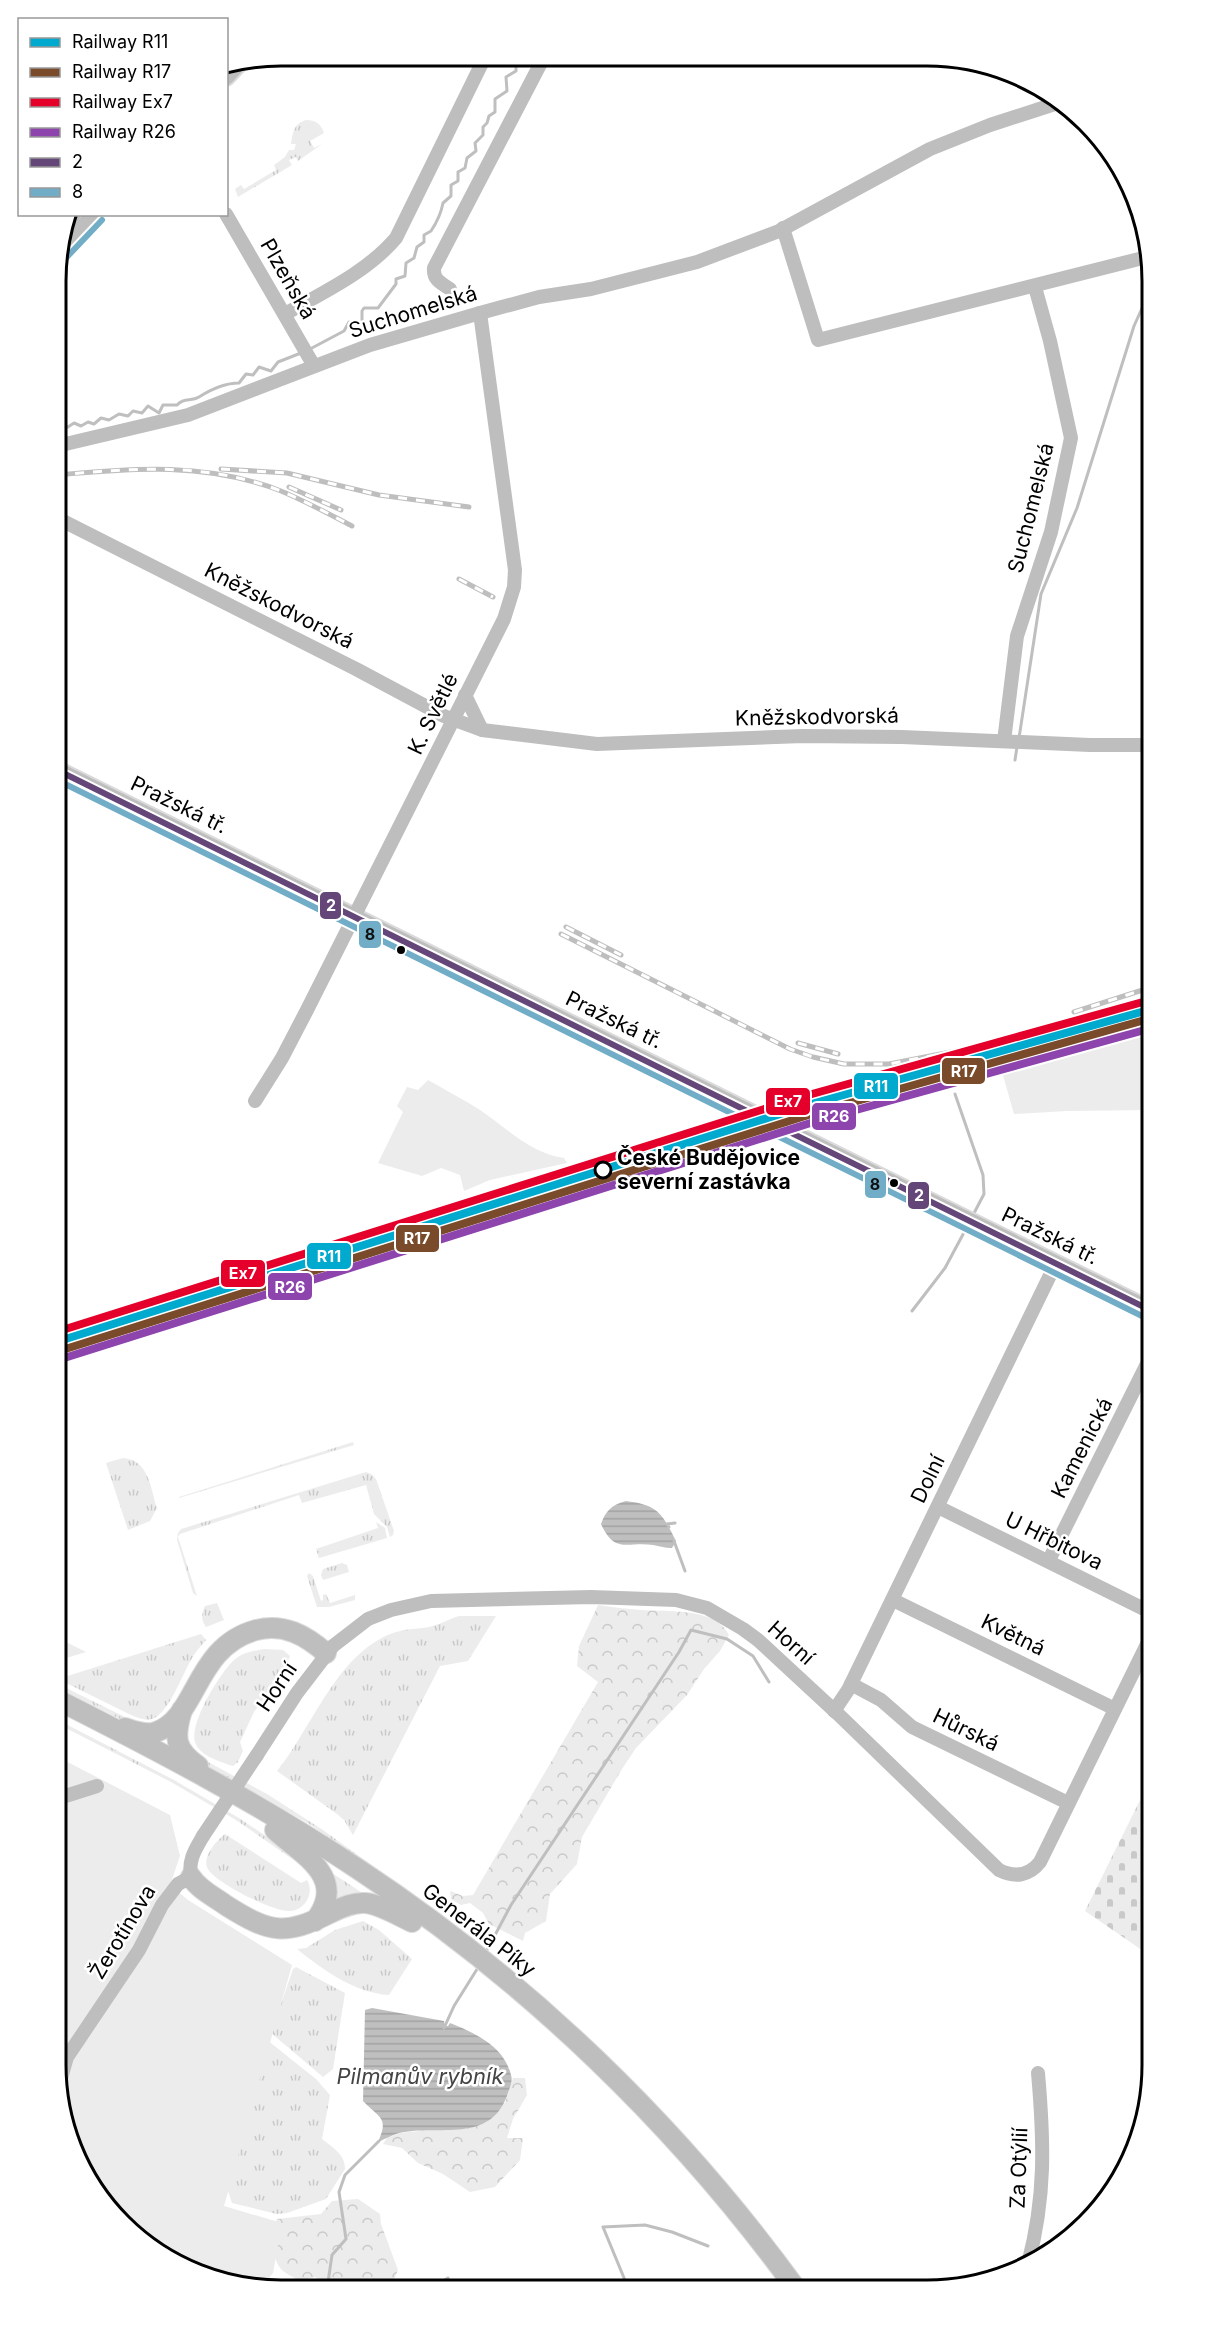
<svg xmlns="http://www.w3.org/2000/svg" width="1208" height="2346" font-family="Inter,sans-serif">
<defs>
<pattern id="grass-tufts" width="24" height="20" patternUnits="userSpaceOnUse" patternTransform="scale(1.5)"><rect width="24" height="20" fill="#ececec"/><path d="M3 7l-1-3M5 7V3M7 7l1-3M15 17l-1-3M17 17v-4M19 17l1-3" fill="none" stroke="#c9c9c9"/></pattern>
<pattern id="forest-crowns" width="20" height="18" patternUnits="userSpaceOnUse" patternTransform="scale(1.5)"><rect width="20" height="18" fill="#ececec"/><path d="M2 6a3 3 0 1 1 6 0M12 15a3 3 0 1 1 6 0" fill="none" stroke="#c9c9c9"/></pattern>
<pattern id="cemetery-stones" width="16" height="16" patternUnits="userSpaceOnUse" patternTransform="scale(1.5)"><rect width="16" height="16" fill="#ececec"/><path d="M2 7V4a2 2 0 0 1 4 0v3zM10 15v-3a2 2 0 0 1 4 0v3z" fill="#c9c9c9"/></pattern>
<pattern id="water-rules" width="6" height="5" patternUnits="userSpaceOnUse" patternTransform="scale(1.5)"><rect width="6" height="5" fill="#bfbfbf"/><path d="M0 2.5h6" fill="none" stroke="#a2a2a2"/></pattern>
</defs>
<rect width="100%" height="100%" fill="#fff"/>
<g fill="url(#grass-tufts)">
<path d="M306,120C316,120 321,124 324,133L310,141L314,148L322,144L298,161L296,157L289,160L292,165L238,197L235,189L241,185L244,189L276,170L274,165L285,157L289,150H294L296,144H291C293,131 294,124 306,120Z"/>
<path d="M353,1442L354,1445L179,1498V1497Z"/>
<path d="M123,1458C149,1460 150,1487 157,1508L150,1521L128,1530L106,1463Z"/>
<path d="M366,1472L371,1474L376,1479L394,1531L393,1535L390,1537L387,1527L374,1514L366,1485L302,1503L299,1495L180,1534L178,1537L197,1596L193,1593L177,1540L178,1533L181,1529Z"/>
<path d="M376,1522L385,1528L387,1538L319,1558L316,1549L378,1528Z"/>
<path d="M342,1563L347,1565L349,1572L323,1580L321,1575L323,1569Z"/>
<path d="M309,1573L313,1576L321,1601L323,1600V1595L326,1594L330,1603L355,1595V1600L329,1607H317L307,1576Z"/>
<path d="M217,1603L224,1620L206,1627C201,1620 201,1614 205,1606Z"/>
<path d="M459,1616H496L468,1661L440,1666L353,1835L344,1820L337,1814L277,1771C313,1727 336,1654 393,1633C404,1629 417,1629 429,1627C439,1625 449,1619 459,1616Z"/>
<path d="M201,1634L206,1640C202,1645 197,1650 194,1655C183,1671 170,1713 152,1719C144,1721 136,1717 129,1714L58,1679Z"/>
<path d="M56,1637L86,1652L63,1659L56,1658Z"/>
<path d="M264,1649L283,1650L290,1656L284,1671L254,1712L240,1742L243,1751L238,1762L233,1766C221,1762 199,1756 195,1742C189,1723 220,1673 234,1660C243,1652 253,1651 264,1649Z"/>
<path d="M56,1683L137,1723L136,1727L56,1687Z"/>
<path d="M56,1719L174,1780L239,1818L312,1867L320,1881L321,1895L318,1893L316,1879L311,1872L236,1820L171,1782L56,1723Z"/>
<path d="M199,1757L267,1794L323,1830L449,1921L468,1938L311,1825L198,1761Z"/>
<path d="M225,1834L301,1883L307,1880C315,1893 305,1910 290,1911C273,1912 216,1883 208,1869C201,1858 217,1840 225,1834Z"/>
<path d="M329,1871L367,1896L339,1903L335,1898Z"/>
<path d="M363,1921L379,1930L412,1959L389,1995C355,1993 323,1970 297,1949L306,1948L335,1930Z"/>
<path d="M296,1967L345,1993L333,2069L323,2077L271,2033L293,1969Z"/>
<path d="M267,2040L316,2079L330,2095L322,2139C332,2147 345,2154 345,2169L326,2199L287,2213L277,2214L232,2203L228,2191Z"/>
</g>
<g fill="url(#forest-crowns)">
<path d="M598,1605C612,1607 626,1609 641,1610C666,1612 716,1607 729,1635L720,1651L704,1669L687,1695L636,1748L622,1769L582,1837L577,1864L550,1894L546,1921L525,1933L523,1941L489,1924L483,1913L470,1903L461,1905L451,1899L450,1891L463,1896L473,1895L598,1682L577,1666L579,1646Z"/>
<path d="M513,2078H525L527,2095L513,2119L507,2138H523L520,2160L495,2187L470,2192L443,2174L418,2163L402,2148L383,2144L387,2138L399,2133L419,2131L505,2103Z"/>
<path d="M358,2199L380,2214L381,2224L398,2270L390,2289H337L315,2277L301,2281C295,2278 288,2275 283,2271C270,2259 271,2234 277,2219L321,2214L332,2201Z"/>
</g>
<path fill="url(#cemetery-stones)" d="M1152,1776V1957L1085,1911Z"/>
<g fill="#ececec">
<path d="M1152,1030V1110L1067,1111L1014,1114L1002,1072Z"/>
<path d="M428,1080C445,1090 463,1099 480,1110C508,1129 530,1153 564,1158L567,1163L490,1180L464,1191L460,1175L441,1168L422,1176L378,1163L403,1112L397,1106L407,1087L418,1090Z"/>
<path d="M56,1756L170,1815L180,1856L170,1885L188,1900L292,1965L224,2206L282,2223L273,2273L260,2289H251L182,2267L133,2235L94,2190L67,2137L56,2065Z"/>
</g>
<g fill="url(#water-rules)">
<path d="M626,1501C658,1505 662,1513 676,1541L672,1548C665,1548 660,1546 653,1545C628,1541 615,1555 601,1524C606,1510 612,1505 626,1501Z"/>
<path d="M372,2008L444,2021L445,2026H448L450,2023C475,2033 504,2046 511,2075C513,2081 510,2087 508,2093C491,2145 439,2124 399,2133C392,2135 385,2139 378,2142C389,2117 380,2119 363,2101L365,2010Z"/>
</g>
<g fill="none" stroke-linecap="round" stroke-linejoin="round">
<g stroke="#bfbfbf" stroke-width="3">
<path d="M310,349L344,331L349,322L358,327L362,325V311L364,308H378L396,284V279L405,276L406,263L414,258L417,247L424,242V235L431,231C437,222 441,214 443,203L451,196V185L458,181V172L465,168L467,158L476,151L475,143L483,135V127L487,123L489,116L495,112V99L507,91L506,77L516,71V59L519,57"/>
<path d="M57,429L61,426L68,427L74,423L81,426L88,422L94,424L101,418L109,420L119,414L128,416L133,411L142,413L148,406L159,413L163,405H177C184,397 191,402 199,397C210,390 224,383 239,383L246,374L253,375L259,367L271,371L278,362L301,353"/>
<path d="M1019,738L1041,594L1077,508L1134,326L1152,286"/>
<path d="M1015,760L1017,747"/>
<path d="M955,1094L983,1175L984,1194L972,1217"/>
<path d="M912,1311L945,1268L968,1225"/>
<path d="M669,1527L667,1524L675,1523"/>
<path d="M674,1541L685,1571"/>
<path d="M486,1952L511,1905L679,1652L691,1630L727,1639L753,1656L769,1682"/>
<path d="M444,2028L454,2006L479,1966"/>
<path d="M327,2289L332,2255L346,2239L339,2192L345,2175L379,2141"/>
<path d="M430,2289L448,2278L449,2289"/>
<path d="M629,2290L603,2227L645,2225L672,2232L708,2246"/>
</g>
<defs>
<g id="major">
<path d="M226,77L238,64"/>
<path d="M67,221L73,214"/>
<path d="M57,254L95,214"/>
<path d="M57,770L1152,1311"/>
</g>
<g id="highway">
<path d="M56,1699C159,1751 262,1805 358,1869C528,1981 678,2126 797,2290"/>
<path d="M182,1710C174,1737 174,1749 198,1766"/>
<path d="M125,1728C134,1731 146,1736 156,1732C198,1718 194,1647 256,1630C284,1623 305,1635 326,1653"/>
<path d="M275,1830C304,1856 348,1878 315,1921"/>
<path d="M191,1877C199,1890 215,1897 227,1906C270,1933 285,1936 330,1913C341,1908 353,1902 365,1903C380,1904 399,1916 412,1922"/>
</g>
</defs>
<use href="#major" stroke="#dbdbdb" stroke-width="20"/>
<use href="#highway" stroke="#dbdbdb" stroke-width="22"/>
<g stroke="#bebebe" stroke-width="14">
<path d="M226,214L314,366"/>
<path d="M783,228L818,340L1139,259"/>
<path d="M450,289C441,283 433,280 434,268L544,57"/>
<path d="M285,314C324,292 367,272 396,238L485,57"/>
<path d="M57,446L188,415L370,345L480,313L539,297L591,289L697,262L779,231L930,149L990,125L1061,102"/>
<path d="M57,518L356,669L444,716L482,730L597,744L803,736L902,737L1090,745H1152"/>
<path d="M465,695L482,730"/>
<path d="M1004,741L1017,636L1051,532L1071,438L1050,341L1035,287"/>
<path d="M255,1101L282,1058L307,1010L504,619L514,587L515,570L480,313"/>
<path d="M938,1507L1152,1613"/>
<path d="M1049,1560L1152,1354"/>
<path d="M893,1600L1115,1709"/>
<path d="M851,1684L881,1700L912,1727L1068,1803"/>
<path d="M834,1711L848,1690L1056,1263"/>
<path d="M257,1755L297,1693L333,1646L368,1619L391,1610L431,1601L591,1597L676,1600L707,1608L743,1629L758,1640L838,1714L999,1870C1015,1878 1029,1876 1040,1862L1152,1634"/>
<path d="M56,1799L97,1786"/>
<path d="M59,2085L67,2057L139,1950L162,1905L178,1884L191,1877C188,1860 195,1850 203,1836"/>
<path d="M1028,2264C1046,2196 1044,2142 1038,2073"/>
</g>
<use href="#major" stroke="#bebebe" stroke-width="16"/>
<use href="#highway" stroke="#bebebe" stroke-width="20"/>
<defs>
<g id="rail">
<path d="M221,469L287,473L379,495L469,507"/>
<path d="M57,475C134,468 207,462 281,491C305,501 329,514 352,526"/>
<path d="M289,487L341,510"/>
<path d="M459,579L493,597"/>
<path d="M566,927L621,955"/>
<path d="M561,934L790,1049L813,1057L844,1064H889L1017,1039L1152,996"/>
<path d="M1074,1012L1152,987"/>
<path d="M798,1043L838,1054"/>
</g>
</defs>
<use href="#rail" stroke="#bebebe" stroke-width="5"/>
<use href="#rail" stroke="#fff" stroke-width="3" stroke-dasharray="9" stroke-linecap="butt"/>
<path stroke="#bebebe" stroke-width="14" d="M203,1836L257,1755"/>
<defs>
<path id="bus-1" d="M57,770L1152,1311"/>
<g id="bus-2">
<path d="M64,260L102,220"/>
<path d="M57,780L1148,1319"/>
</g>
</defs>
<use href="#bus-1" stroke="#fff" stroke-width="10"/>
<use href="#bus-2" stroke="#fff" stroke-width="10"/>
<use href="#bus-1" stroke="#644678" stroke-width="6"/>
<use href="#bus-2" stroke="#71adc6" stroke-width="6"/>
<defs>
<path id="rail-1" d="M56,1342L815,1103L1152,1009"/>
<path id="rail-2" d="M59,1351L818,1112L1152,1018"/>
<path id="rail-3" d="M56,1332L812,1094L1150,1000"/>
<path id="rail-4" d="M61,1359L820,1120L1152,1028"/>
</defs>
<use href="#rail-1" stroke="#fff" stroke-width="12"/>
<use href="#rail-2" stroke="#fff" stroke-width="12"/>
<use href="#rail-3" stroke="#fff" stroke-width="12"/>
<use href="#rail-4" stroke="#fff" stroke-width="12"/>
<use href="#rail-1" stroke="#00a9ce" stroke-width="8"/>
<use href="#rail-2" stroke="#7a4b2a" stroke-width="8"/>
<use href="#rail-3" stroke="#e4002b" stroke-width="8"/>
<use href="#rail-4" stroke="#8e44ad" stroke-width="8"/>
</g>
<g fill="#000" stroke="#fff" stroke-width="2">
<circle cx="401" cy="950" r="5"/>
<circle cx="894" cy="1183" r="5"/>
</g>
<circle fill="#fff" stroke="#000" stroke-width="3" cx="603" cy="1170" r="8"/>
<g text-anchor="middle" stroke-width="5" stroke-linejoin="round" paint-order="stroke">
<g font-size="21" fill="#000" stroke="#fff">
<text transform="translate(288 279) rotate(60)" y="7">Plzeňská</text>
<text transform="translate(413 312) rotate(-17)" y="7">Suchomelská</text>
<text transform="translate(1031 508) rotate(-76)" y="7">Suchomelská</text>
<text transform="translate(279 606) rotate(27)" y="7">Kněžskodvorská</text>
<text transform="translate(433 714) rotate(-64)" y="7">K. Světlé</text>
<text transform="translate(817 717) rotate(-1)" y="7">Kněžskodvorská</text>
<text transform="translate(179 805) rotate(26)" y="7">Pražská tř.</text>
<text transform="translate(614 1020) rotate(26)" y="7">Pražská tř.</text>
<text transform="translate(1050 1236) rotate(26)" y="7">Pražská tř.</text>
<text transform="translate(1082 1448) rotate(-63)" y="7">Kamenická</text>
<text transform="translate(928 1479) rotate(-64)" y="7">Dolní</text>
<text transform="translate(1054 1541) rotate(26)" y="7">U Hřbitova</text>
<text transform="translate(1013 1635) rotate(26)" y="7">Květná</text>
<text transform="translate(791 1643) rotate(42)" y="7">Horní</text>
<text transform="translate(277 1687) rotate(-56)" y="7">Horní</text>
<text transform="translate(966 1730) rotate(26)" y="7">Hůrská</text>
<text transform="translate(479 1930) rotate(38)" y="7">Generála Píky</text>
<text transform="translate(123 1932) rotate(-59)" y="7">Žerotínova</text>
<text transform="translate(1019 2168) rotate(-88)" y="7">Za Otýlií</text>
</g>
<g font-size="21" font-weight="bold" fill="#000" stroke="#fff" text-anchor="start">
<text x="617" y="1165">České Budějovice<tspan x="617" dy="24">severní zastávka</tspan></text>
</g>
<g font-size="22" font-style="italic" fill="#444" stroke="#fff">
<text x="420" y="2084">Pilmanův rybník</text>
</g>
</g>
<path d="M0 0H1208V2346H0ZM281 66H927A215 215 0 0 1 1142 281V2065A215 215 0 0 1 927 2280H281A215 215 0 0 1 66 2065V281A215 215 0 0 1 281 66Z" fill="#fff" fill-rule="evenodd"/>
<path fill="none" stroke="#000" stroke-width="3" d="M281 66H927A215 215 0 0 1 1142 281V2065A215 215 0 0 1 927 2280H281A215 215 0 0 1 66 2065V281A215 215 0 0 1 281 66Z"/>
<g stroke="#fff" stroke-width="2">
<rect x="319" y="891" width="23" height="29" rx="6" fill="#644678"/>
<rect x="358" y="920" width="24" height="29" rx="6" fill="#71adc6"/>
<rect x="941" y="1057" width="45" height="28" rx="6" fill="#7a4b2a"/>
<rect x="853" y="1072" width="46" height="28" rx="6" fill="#00a9ce"/>
<rect x="765" y="1087" width="46" height="29" rx="6" fill="#e4002b"/>
<rect x="811" y="1102" width="46" height="29" rx="6" fill="#8e44ad"/>
<rect x="864" y="1170" width="23" height="29" rx="6" fill="#71adc6"/>
<rect x="907" y="1181" width="23" height="29" rx="6" fill="#644678"/>
<rect x="395" y="1224" width="45" height="29" rx="6" fill="#7a4b2a"/>
<rect x="306" y="1242" width="46" height="28" rx="6" fill="#00a9ce"/>
<rect x="220" y="1259" width="46" height="29" rx="6" fill="#e4002b"/>
<rect x="267" y="1272" width="46" height="29" rx="6" fill="#8e44ad"/>
</g>
<g font-size="16" text-anchor="middle" font-weight="bold" fill="#fff">
<text x="331" y="911">2</text>
<text x="964" y="1077">R17</text>
<text x="876" y="1092">R11</text>
<text x="788" y="1107">Ex7</text>
<text x="834" y="1122">R26</text>
<text x="919" y="1201">2</text>
<text x="417" y="1244">R17</text>
<text x="329" y="1262">R11</text>
<text x="243" y="1279">Ex7</text>
<text x="290" y="1293">R26</text>
</g>
<g font-size="16" text-anchor="middle" font-weight="bold" fill="#111">
<text x="370" y="940">8</text>
<text x="875" y="1190">8</text>
</g>
<rect x="18" y="18" width="210" height="198" fill="#ffffff" stroke="#999999" stroke-width="1.5"/>
<rect x="30" y="38" width="30" height="9" fill="#00a9ce" stroke="#999999" stroke-width="1.5"/>
<text x="72" y="48" font-size="18" fill="#000000">Railway R11</text>
<rect x="30" y="68" width="30" height="9" fill="#7a4b2a" stroke="#999999" stroke-width="1.5"/>
<text x="72" y="78" font-size="18" fill="#000000">Railway R17</text>
<rect x="30" y="98" width="30" height="9" fill="#e4002b" stroke="#999999" stroke-width="1.5"/>
<text x="72" y="108" font-size="18" fill="#000000">Railway Ex7</text>
<rect x="30" y="128" width="30" height="9" fill="#8e44ad" stroke="#999999" stroke-width="1.5"/>
<text x="72" y="138" font-size="18" fill="#000000">Railway R26</text>
<rect x="30" y="158" width="30" height="9" fill="#644678" stroke="#999999" stroke-width="1.5"/>
<text x="72" y="168" font-size="18" fill="#000000">2</text>
<rect x="30" y="188" width="30" height="9" fill="#71adc6" stroke="#999999" stroke-width="1.5"/>
<text x="72" y="198" font-size="18" fill="#000000">8</text>
</svg>
